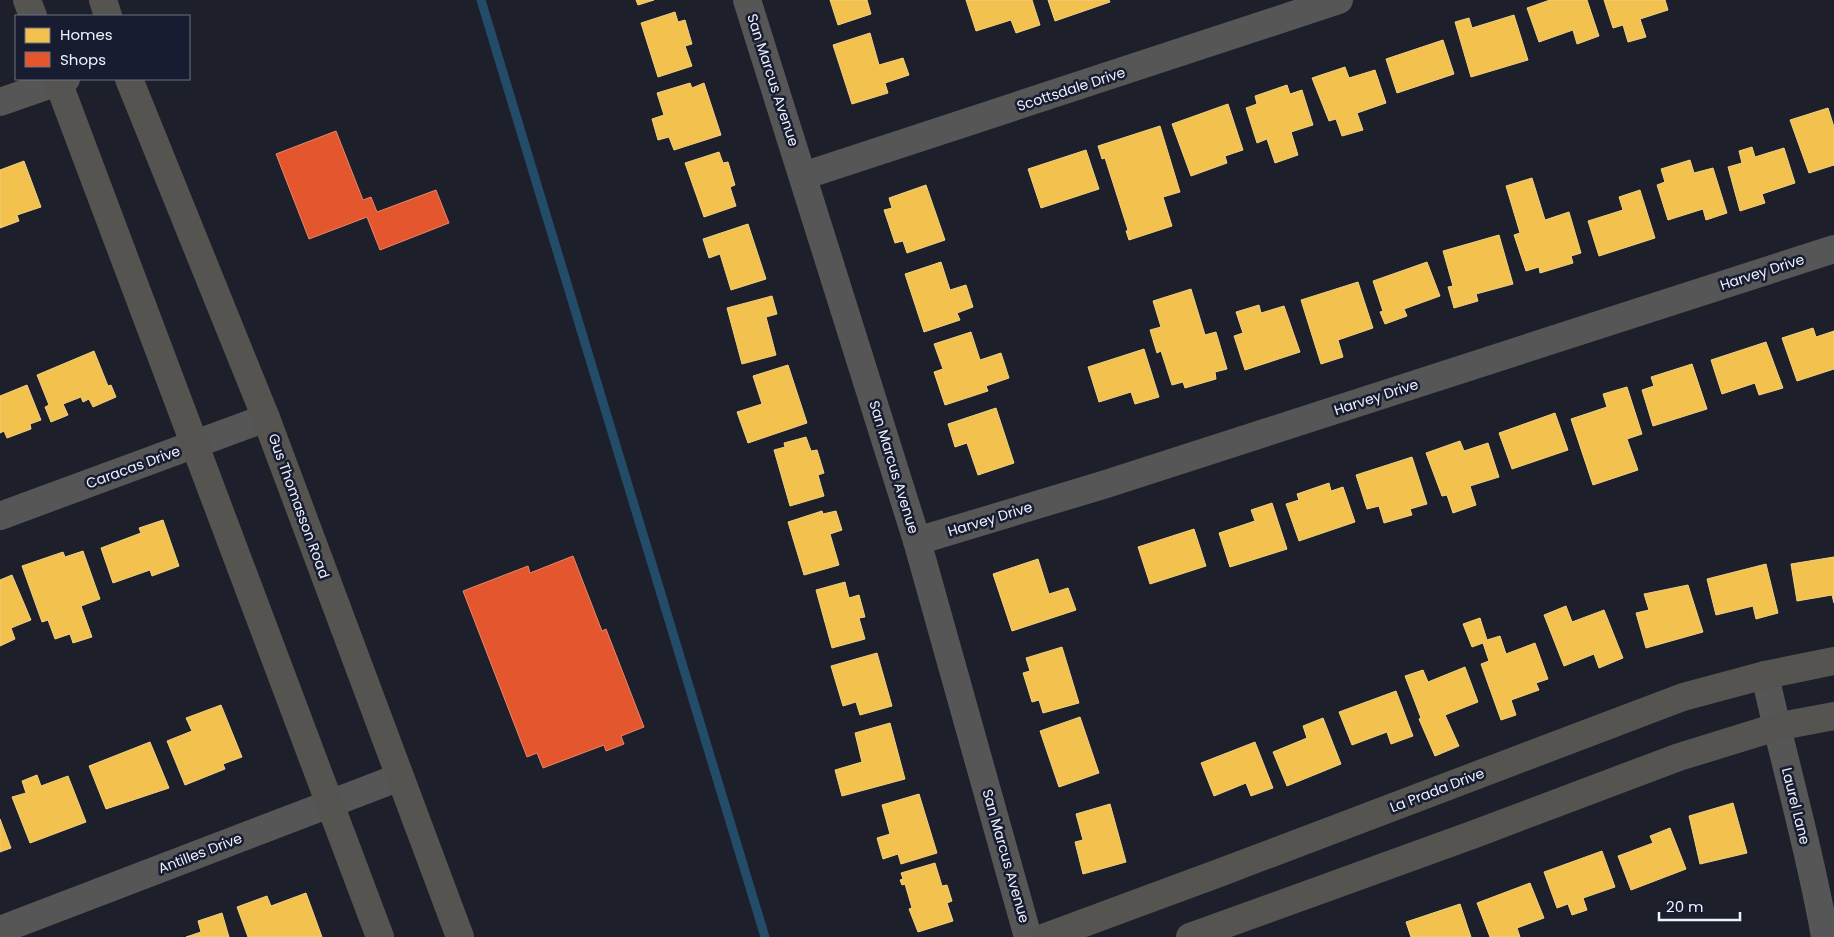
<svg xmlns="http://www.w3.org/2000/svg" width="1834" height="937" font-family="Poppins,sans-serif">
<rect width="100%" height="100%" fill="#1d202b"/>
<g fill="#f2c14e" stroke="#f1d083">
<path d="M636,0H654L638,5Z"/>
<path d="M830,0H867L871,14L838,25Z"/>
<path d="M966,0H1032L1040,25L1016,33L1011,20L976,31Z"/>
<path d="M1048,0H1109L1110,2L1055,21Z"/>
<path d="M1550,0H1587L1599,36L1577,44L1573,30L1539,42L1527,8Z"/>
<path d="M1604,0H1665L1668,10L1640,19L1646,37L1628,42L1623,25L1613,28Z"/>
<path d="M675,12L678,22L685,20L692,44L685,46L692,66L658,77L641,23Z"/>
<path d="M1514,15L1528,60L1471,77L1455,22L1469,18L1472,28Z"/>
<path d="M870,33L879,65L903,58L909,75L885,83L888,93L852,104L833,45Z"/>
<path d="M1443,40L1454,74L1397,93L1386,59Z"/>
<path d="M1345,67L1349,78L1375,70L1386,103L1357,113L1363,130L1342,136L1336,119L1329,121L1312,78Z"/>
<path d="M690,83L692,88L704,83L721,135L674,150L669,137L658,140L652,119L664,115L657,93Z"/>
<path d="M1287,85L1290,94L1302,90L1313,125L1291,132L1298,155L1275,163L1267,139L1257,143L1246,108L1257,104L1255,96Z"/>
<path d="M1228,104L1243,150L1225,156L1227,163L1191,176L1172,124Z"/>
<path d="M1828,108L1834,127V165L1809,173L1790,120Z"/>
<path d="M1160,126L1180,192L1163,197L1172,226L1129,240L1126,231L1128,230L1105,158L1102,159L1098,146Z"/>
<path d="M1752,147L1755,157L1784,148L1795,183L1762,194L1765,203L1740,211L1728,167L1742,163L1739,151Z"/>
<path d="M1086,150L1099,189L1041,208L1028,169Z"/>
<path d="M719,152L723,163L728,162L735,185L730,187L736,206L704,217L685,163Z"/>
<path d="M1690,160L1694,173L1713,168L1727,213L1706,220L1703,209L1668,220L1657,185L1665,182L1661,169Z"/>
<path d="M24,161L41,207L17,215L19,221L0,228V170Z"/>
<path d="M1532,178L1545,220L1569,212L1581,253L1571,256L1573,263L1540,273L1539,267L1526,271L1514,235L1520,233L1506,186Z"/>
<path d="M926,185L945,240L907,253L903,241L895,243L884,210L892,208L889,198Z"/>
<path d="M1640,190L1655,238L1599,256L1588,221L1623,210L1619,197Z"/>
<path d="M748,224L766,279L731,290L720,254L709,258L703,239Z"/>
<path d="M1499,235L1513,284L1476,294L1478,301L1454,308L1448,287L1453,286L1443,251Z"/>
<path d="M941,262L950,290L966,285L973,307L957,313L960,320L924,332L905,274Z"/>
<path d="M1427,262L1440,296L1404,309L1407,316L1385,324L1380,312L1383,311L1373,281Z"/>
<path d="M1358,282L1373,328L1338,340L1343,357L1321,364L1301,300Z"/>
<path d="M1191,289L1205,335L1216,332L1227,369L1215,372L1216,379L1185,388L1183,382L1172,385L1161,351L1157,353L1150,330L1161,327L1153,301Z"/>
<path d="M772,296L777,314L766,317L776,355L742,364L727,308Z"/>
<path d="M1259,305L1261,313L1284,306L1300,352L1245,370L1234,336L1243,333L1236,312Z"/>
<path d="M1813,328L1816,337L1834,331V369L1797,381L1782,338Z"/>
<path d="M971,332L980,360L1001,353L1009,378L986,386L988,391L945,405L934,372L943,369L934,344Z"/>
<path d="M1766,342L1783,388L1759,395L1755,383L1722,394L1711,360Z"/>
<path d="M1144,349L1159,397L1135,404L1131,392L1099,402L1088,367Z"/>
<path d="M94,351L108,386L111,385L116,397L93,407L89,399L83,402L81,397L63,404L68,415L51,422L45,407L49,405L37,375Z"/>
<path d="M1692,364L1707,409L1653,426L1642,390L1654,386L1651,377Z"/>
<path d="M788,365L807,423L748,443L737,412L762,404L753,376Z"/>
<path d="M27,385L41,420L30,424L31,429L7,438L4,431L0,433V396Z"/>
<path d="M1627,387L1642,434L1627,439L1638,470L1593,485L1571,419L1607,407L1603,394Z"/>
<path d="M996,408L1014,463L978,475L967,443L955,447L948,424Z"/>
<path d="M1555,413L1568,450L1512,469L1499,433Z"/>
<path d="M806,437L811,451L817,450L824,473L818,475L824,496L790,506L774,450L785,447L784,443Z"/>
<path d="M1460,441L1464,451L1488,443L1499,477L1470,486L1476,505L1453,513L1447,495L1442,496L1426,453Z"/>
<path d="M1412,457L1427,504L1410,509L1412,515L1384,523L1379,506L1367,509L1356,475Z"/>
<path d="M1329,483L1331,491L1343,487L1355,522L1299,541L1286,504L1299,500L1297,494Z"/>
<path d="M1272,503L1287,549L1230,567L1219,533L1255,521L1251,510Z"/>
<path d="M822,511L823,514L836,511L842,530L830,534L839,565L804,575L788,522Z"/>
<path d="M163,520L179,566L152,576L150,570L113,583L101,548L141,533L139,528Z"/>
<path d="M1194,529L1206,566L1150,584L1138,547Z"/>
<path d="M83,551L100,599L81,606L92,637L73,643L70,634L55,639L48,620L42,622L22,566L63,552L65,557Z"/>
<path d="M1834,557V603L1832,595L1797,601L1791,564Z"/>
<path d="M1038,559L1049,594L1068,588L1076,610L1012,631L993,574Z"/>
<path d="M1766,564L1778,613L1756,619L1753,606L1716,615L1707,579Z"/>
<path d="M12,575L31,620L11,628L15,639L0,646V580Z"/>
<path d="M845,582L849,598L859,595L865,617L859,618L865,639L832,648L816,590Z"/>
<path d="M1688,585L1703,632L1646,648L1636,613L1649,610L1644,594Z"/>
<path d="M1566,606L1572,622L1604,610L1623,658L1599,668L1594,654L1564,666L1544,615Z"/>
<path d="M1480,618L1487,640L1500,636L1506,654L1535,643L1548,679L1536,683L1539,690L1511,700L1516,715L1501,720L1481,664L1489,661L1483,643L1472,647L1463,624Z"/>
<path d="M1062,647L1079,703L1043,713L1039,700L1032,702L1023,673L1030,671L1026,658Z"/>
<path d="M877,653L892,706L860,715L856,702L843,706L831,666Z"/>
<path d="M1465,667L1478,702L1445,715L1459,746L1435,756L1419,719L1421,718L1405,676L1423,670L1428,682Z"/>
<path d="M1396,691L1413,736L1391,744L1387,732L1352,745L1339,712Z"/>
<path d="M221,705L242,757L223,764L225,769L185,785L167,741L192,731L186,718Z"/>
<path d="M1080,717L1099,773L1059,787L1040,731Z"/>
<path d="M1323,718L1341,764L1287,786L1273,752L1307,738L1303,726Z"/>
<path d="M890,723L905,779L842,796L835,770L862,762L855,733Z"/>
<path d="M150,742L169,788L106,809L89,766Z"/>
<path d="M1255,742L1273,788L1251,796L1246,783L1214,796L1201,763Z"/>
<path d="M37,775L41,786L68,776L86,822L30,843L12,797L26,793L22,781Z"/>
<path d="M919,794L937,853L901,864L898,854L883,859L877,838L890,834L882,805Z"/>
<path d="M1733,803L1747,853L1700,864L1689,816Z"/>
<path d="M1110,804L1126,862L1083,874L1075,842L1083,840L1076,814Z"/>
<path d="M0,819L11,848L0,852Z"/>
<path d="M1670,828L1686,869L1631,890L1618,856L1653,843L1650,836Z"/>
<path d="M1602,851L1615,887L1583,898L1587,910L1572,915L1568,904L1557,908L1544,872Z"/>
<path d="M935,863L942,886L947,885L952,901L947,903L953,921L918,932L909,909L912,908L905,884L902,885L900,880L903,879L901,873Z"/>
<path d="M1530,883L1544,918L1517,928L1520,937H1490L1477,903Z"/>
<path d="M306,893L322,937H248L237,907L267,896L271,906Z"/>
<path d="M1460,904L1471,937H1411L1406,922Z"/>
<path d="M222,913L229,937H186L201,932L198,921Z"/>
</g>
<g fill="#e4572e" stroke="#e7866c">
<path d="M336,131L363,200L371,197L377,212L436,190L449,223L380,250L367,217L309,239L276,154Z"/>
<path d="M573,556L602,631L606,629L644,727L621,736L624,744L606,751L604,745L543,768L537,753L527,757L463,591L528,566L530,573Z"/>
</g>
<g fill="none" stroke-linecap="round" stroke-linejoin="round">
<path stroke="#234c68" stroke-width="9" d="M481,0L765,937"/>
<g stroke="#575656" stroke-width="28">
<path d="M747,0L917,541L1028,937"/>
<path d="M0,102L66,79"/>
<path d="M803,176L1339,0"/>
<path d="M0,516L266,418"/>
<path d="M917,541L1103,485L1834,249"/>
<path d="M1765,675C1784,763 1810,849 1825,937"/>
<path d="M0,930L400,777"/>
</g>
<g stroke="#565450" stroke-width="28">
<path d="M27,0L33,16"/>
<path d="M103,0L108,16"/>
<path d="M57,79L380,937"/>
<path d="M129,79L266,418L460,937"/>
<path d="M1046,937L1219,873L1683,697L1765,675L1834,661"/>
<path d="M1190,937L1472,835L1679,757L1776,727L1834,716"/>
</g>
</g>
<g text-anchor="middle" stroke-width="5" stroke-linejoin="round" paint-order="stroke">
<g font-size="14" fill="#eef2fe" stroke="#171c31">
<text transform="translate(773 80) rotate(72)" y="5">San Marcus Avenue</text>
<text transform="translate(1071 89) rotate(-18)" y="5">Scottsdale Drive</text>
<text transform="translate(1762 272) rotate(-18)" y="5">Harvey Drive</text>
<text transform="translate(1376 397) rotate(-18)" y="5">Harvey Drive</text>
<text transform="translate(133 467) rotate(-20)" y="5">Caracas Drive</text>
<text transform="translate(894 467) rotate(73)" y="5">San Marcus Avenue</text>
<text transform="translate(299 506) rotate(70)" y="5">Gus Thomasson Road</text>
<text transform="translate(990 519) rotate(-17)" y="5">Harvey Drive</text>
<text transform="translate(1437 790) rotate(-21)" y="5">La Prada Drive</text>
<text transform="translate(1796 806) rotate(76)" y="5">Laurel Lane</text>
<text transform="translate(200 853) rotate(-21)" y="5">Antilles Drive</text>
<text transform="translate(1006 856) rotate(74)" y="5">San Marcus Avenue</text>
</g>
</g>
<rect x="15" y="15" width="175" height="65" fill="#171c31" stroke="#6d7283"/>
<rect x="25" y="28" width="25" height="15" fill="#f2c14e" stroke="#6d7283"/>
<text x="60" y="40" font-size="15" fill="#eef2fe">Homes</text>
<rect x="25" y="52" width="25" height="15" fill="#e4572e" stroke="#6d7283"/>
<text x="60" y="65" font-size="15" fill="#eef2fe">Shops</text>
<path d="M1659 912v8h81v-8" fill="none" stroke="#eef2fe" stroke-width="2.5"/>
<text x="1666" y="912" font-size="15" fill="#eef2fe" stroke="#171c31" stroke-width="4" paint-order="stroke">20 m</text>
</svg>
